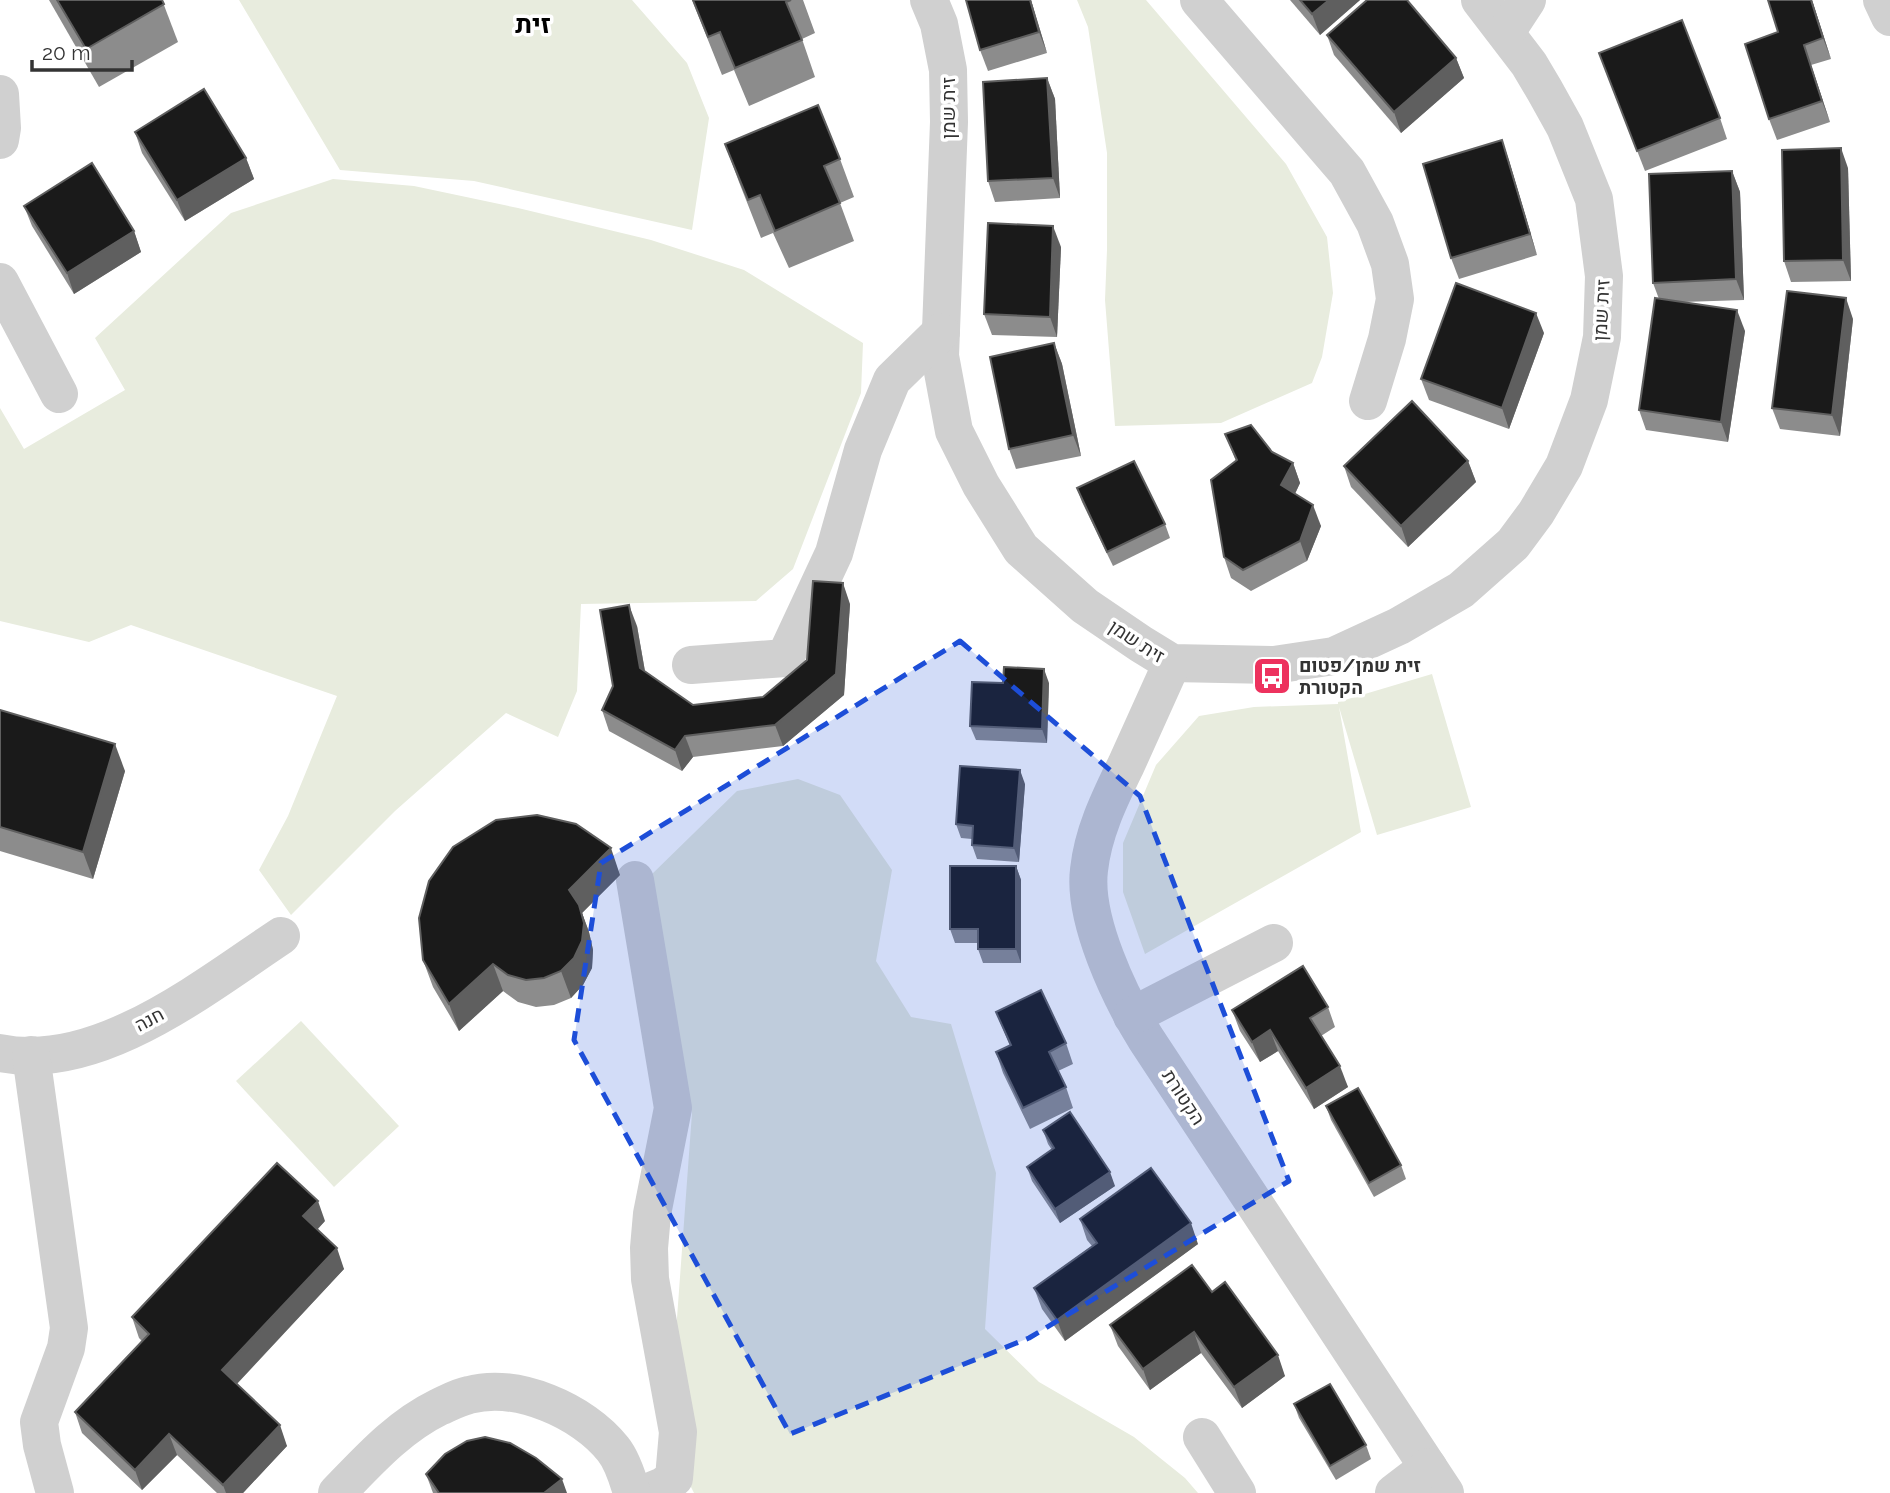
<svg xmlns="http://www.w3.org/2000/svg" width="1890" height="1493" font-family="Raleway,Heebo,sans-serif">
<rect width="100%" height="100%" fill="#fff"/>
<g fill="#e8ecde">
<path d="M239,0H632L687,63L709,118L692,230L474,181L340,170Z"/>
<path d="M1077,0H1146L1286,164L1327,237L1333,293L1322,357L1312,383L1221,423L1115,426L1105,300L1107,250V153L1088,27Z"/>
<path d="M333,179L414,186L518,208L651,240L744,270L863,343L861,393L793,569L756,601L581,604L577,691L558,737L506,713L395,811L291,915L259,870L288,816L337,696L131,625L89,642L0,621V408L24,449L125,390L95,338L231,213Z"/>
<path d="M1432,674L1471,807L1377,835L1339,707L1361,832L1145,954L1123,892V843L1156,765L1199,716L1254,707L1338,704V702Z"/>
<path d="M798,779L840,795L892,870L876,961L911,1017L951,1024L996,1173L985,1329L1039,1382L1134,1437L1185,1478L1198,1493H694L668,1441L692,1113L650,876L737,791Z"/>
<path d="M301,1021L399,1126L334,1187L236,1081Z"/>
</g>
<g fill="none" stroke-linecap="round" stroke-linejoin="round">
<g stroke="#d0d0d0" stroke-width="38">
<path d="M929,0L939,24L948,70L949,122L940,356L954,431L981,485L1021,549L1085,606L1141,644L1172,663L1274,665L1334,656L1399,626L1461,590L1513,544L1536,513L1564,466L1589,400L1602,337L1604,276L1594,199L1565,127L1545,91L1529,64L1480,0"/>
<path d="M1199,0L1347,172L1375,223L1390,264L1395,299L1387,339L1368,401"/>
<path d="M1882,0L1890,17"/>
<path d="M1506,32L1527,0"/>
<path d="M0,94L2,128L0,140"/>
<path d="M0,282L59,394"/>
<path d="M1172,663C1157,697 1141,731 1126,765C1110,798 1093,832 1089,870C1083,920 1120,997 1146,1039L1445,1493"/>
<path d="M691,665L785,658L834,553L863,450L892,380L941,332"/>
<path d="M635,880L673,1108L652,1214L649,1248L650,1279L678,1432L674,1478L663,1486L646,1493"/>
<path d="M1132,1016L1274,943"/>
<path d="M0,1053C98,1073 204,987 281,936"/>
<path d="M31,1055L69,1328L66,1348L39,1422L42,1445L55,1493"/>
<path d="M1202,1437L1237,1493"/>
<path d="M337,1493C368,1461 398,1427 439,1407C448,1403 459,1397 469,1395C517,1382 583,1411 613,1449C622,1460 628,1479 632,1493"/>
<path d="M1394,1493L1428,1467"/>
</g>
</g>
<g fill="#8c8c8c">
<path d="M49,0H162L178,42L99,87Z"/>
<path d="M692,0H803L815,33L802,39L815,77L749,106L734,70L722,75Z"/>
<path d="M1031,0L1047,53L988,71L980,50Z"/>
<path d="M1290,0H1360L1320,35Z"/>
<path d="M1768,0H1812L1831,59L1811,65L1830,122L1777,140L1769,119L1778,32Z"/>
<path d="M1327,35L1456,58L1464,78L1401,133L1334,55Z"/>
<path d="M1599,53L1720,118L1727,139L1645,171Z"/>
<path d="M1047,78L1055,99L1060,198L995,202L988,181Z"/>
<path d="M135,132L246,158L254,179L185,221L142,153Z"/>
<path d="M1502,140L1509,161L1537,255L1459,279L1451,258Z"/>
<path d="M725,144L840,159L854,197L840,203L854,241L789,268L773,233L761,238L739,182Z"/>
<path d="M1848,168L1851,281L1791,282L1784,261Z"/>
<path d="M1732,171L1740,192L1744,300L1683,302L1745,331L1728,442L1646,430L1639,410L1659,299L1653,283Z"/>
<path d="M24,206L134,231L141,252L74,294L32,226Z"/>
<path d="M1061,247L1057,337L992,335L984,314Z"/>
<path d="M1853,319L1840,436L1780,429L1772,408Z"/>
<path d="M1544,333L1509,429L1429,400L1421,379Z"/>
<path d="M1054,343L1062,364L1081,456L1016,469L1009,449Z"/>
<path d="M1225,434L1272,452L1293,463L1300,483L1295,494L1321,526L1307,561L1251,591L1231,578L1224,557L1236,461Z"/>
<path d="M1468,461L1476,482L1408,547L1351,487L1344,466Z"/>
<path d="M1077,488L1165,524L1170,538L1113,566L1082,502Z"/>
<path d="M850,604L844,695L783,746L693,757L682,771L609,731L602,710L613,686L637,626L645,671L693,705L763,697L807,660Z"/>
<path d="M1003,683H1049L1047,743L976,740L970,726Z"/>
<path d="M0,710L125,771L93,879L0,851Z"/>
<path d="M1025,784L1019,862L977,859L972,845V839L961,838L956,824Z"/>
<path d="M1016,866L1021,880V963H983L978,949V943H955L950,929Z"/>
<path d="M620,875L582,913L589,932L593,950L592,968L583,985L571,998L554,1005L536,1007L518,1002L503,991L459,1031L433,987L423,960Z"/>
<path d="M1328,1007L1335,1027L1321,1036L1348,1087L1314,1109L1278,1051L1260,1062L1240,1031L1232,1010Z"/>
<path d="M996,1012L1066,1043L1073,1064L1058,1071L1066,1087L1073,1108L1030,1129L1003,1073L996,1052L1010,1046Z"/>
<path d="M1326,1106L1401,1165L1406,1179L1374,1197L1331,1120Z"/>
<path d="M1043,1130L1115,1186L1060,1223L1032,1181L1027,1167L1052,1150L1048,1144Z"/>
<path d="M1080,1219L1198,1244L1065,1341L1042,1309L1034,1288L1092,1246L1087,1240Z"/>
<path d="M325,1221L317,1230L344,1269L237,1384L287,1446L243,1493H217L177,1455L142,1490L82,1433L75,1412L142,1341L139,1338L132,1317Z"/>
<path d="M1212,1292L1285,1376L1242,1408L1201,1353L1150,1390L1118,1346L1110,1325Z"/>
<path d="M1294,1404L1366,1445L1371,1459L1336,1480L1299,1418Z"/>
<path d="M426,1474L567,1493H433Z"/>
</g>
<g fill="#5f5f5f">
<path d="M1030,0H1031L1047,53L1039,32Z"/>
<path d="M1329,0H1360L1320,35L1312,14Z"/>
<path d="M1811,0H1812L1831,59L1823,38Z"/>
<path d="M1804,45L1811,65L1830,122L1822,101Z"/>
<path d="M1456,58L1464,78L1401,133L1394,112Z"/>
<path d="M1047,78L1055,99L1060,198L1053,178Z"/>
<path d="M1502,140L1509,161L1537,255L1530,234Z"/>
<path d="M1841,148L1848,168L1851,281L1843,260Z"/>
<path d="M246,158L254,179L185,221L177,200Z"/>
<path d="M1732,171L1740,192L1744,300L1736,279Z"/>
<path d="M1053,226L1061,247L1057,337L1050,317Z"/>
<path d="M134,231L141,252L74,294L67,273Z"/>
<path d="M1846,298L1853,319L1840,436L1832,415Z"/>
<path d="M1737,310L1745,331L1728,442L1721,422Z"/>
<path d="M1536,313L1544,333L1509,429L1502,408Z"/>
<path d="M1054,343L1062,364L1081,456L1073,435Z"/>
<path d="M1468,461L1476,482L1408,547L1401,526Z"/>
<path d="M1293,463L1300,483L1289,506L1281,485Z"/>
<path d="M1313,505L1321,526L1307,561L1300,541Z"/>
<path d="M843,583L850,604L844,695L783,746L775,725Z"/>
<path d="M629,605L637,626L648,689L640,668Z"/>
<path d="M1044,669L1049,683L1047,743L1042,729Z"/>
<path d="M685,736L693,757L682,771L675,750Z"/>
<path d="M115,744L125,771L93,879L83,852Z"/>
<path d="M1020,770L1025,784L1019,862L1014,848Z"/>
<path d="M611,848L620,875L582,913L589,932L593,950L592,968L583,985L571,998L561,971L569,890Z"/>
<path d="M1016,866L1021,880V963L1016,949Z"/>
<path d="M493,964L503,991L459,1031L449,1004Z"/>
<path d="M1270,1030L1278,1051L1260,1062L1252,1042Z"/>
<path d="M1340,1066L1348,1087L1314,1109L1306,1088Z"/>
<path d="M1110,1172L1115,1186L1060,1223L1055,1209Z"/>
<path d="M318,1201L325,1221L310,1237L303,1216Z"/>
<path d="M1191,1223L1198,1244L1065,1341L1057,1320Z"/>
<path d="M337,1248L344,1269L230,1391L222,1370Z"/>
<path d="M1194,1332L1201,1353L1150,1390L1143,1369Z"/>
<path d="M1278,1355L1285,1376L1242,1408L1234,1387Z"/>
<path d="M280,1425L287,1446L243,1493H226L223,1485Z"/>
<path d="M169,1434L177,1455L142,1490L135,1470Z"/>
<path d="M562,1479L567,1493H544Z"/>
</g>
<g fill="#1a1a1a" stroke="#5f5f5f" stroke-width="2">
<path d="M57,0H162L164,4L86,49Z"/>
<path d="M693,0H791L786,2L802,40L735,68L720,32L708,37Z"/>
<path d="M966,0H1030L1039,32L980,50Z"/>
<path d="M1300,0H1329L1312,14Z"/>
<path d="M1367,0H1407L1456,58L1394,112L1327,35Z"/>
<path d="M1768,0H1811L1823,38L1804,45L1822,101L1769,119L1745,44L1778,32Z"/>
<path d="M1682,20L1720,118L1637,151L1599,53Z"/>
<path d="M1047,78L1053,178L988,181L983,82Z"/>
<path d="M204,89L246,158L177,200L135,132Z"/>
<path d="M818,105L840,159L824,166L840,203L775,231L760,195L748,200L725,144Z"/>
<path d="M1502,140L1530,234L1451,258L1423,164Z"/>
<path d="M1841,148L1843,260L1784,261L1782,150Z"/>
<path d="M92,163L134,231L67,273L24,206Z"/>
<path d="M1732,171L1736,279L1653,283L1649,174Z"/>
<path d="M988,223L1053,226L1050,317L984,314Z"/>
<path d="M1456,283L1536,313L1502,408L1421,379Z"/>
<path d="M1787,291L1846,298L1832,415L1772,408Z"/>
<path d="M1655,298L1737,310L1721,422L1639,410Z"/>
<path d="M1054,343L1073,435L1009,449L990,357Z"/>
<path d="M1412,401L1468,461L1401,526L1344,466Z"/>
<path d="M1251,425L1272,452L1293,463L1281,485L1313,505L1300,541L1243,570L1224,557L1211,480L1237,460L1225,434Z"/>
<path d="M1134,461L1165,524L1107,552L1077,488Z"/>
<path d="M813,581L843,583L836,674L775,725L685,736L675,750L602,710L613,686L600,610L629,605L640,668L693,705L763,697L807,660Z"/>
<path d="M1004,667L1044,669L1042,729L970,726L972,682L1003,683Z"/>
<path d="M0,710L115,744L83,852L0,827Z"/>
<path d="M960,766L1020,770L1014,848L972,845L973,826L956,824Z"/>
<path d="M537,815L576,824L611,848L569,890L579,905L584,923L582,941L574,958L561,971L544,978L526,980L508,975L493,964L449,1004L423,960L419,918L429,881L453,847L496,820Z"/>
<path d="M950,866H1016V949H978V929H950Z"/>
<path d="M1303,966L1328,1007L1310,1018L1340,1066L1306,1088L1270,1030L1252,1042L1232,1010Z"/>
<path d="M1041,990L1066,1043L1049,1052L1066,1087L1023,1108L996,1052L1011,1045L996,1012Z"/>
<path d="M1358,1088L1401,1165L1369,1183L1326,1106Z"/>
<path d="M1070,1112L1110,1172L1055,1209L1027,1167L1054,1148L1043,1130Z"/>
<path d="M277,1163L318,1201L303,1216L337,1248L222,1370L280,1425L223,1485L169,1434L135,1470L75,1412L149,1334L132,1317Z"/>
<path d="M1151,1168L1191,1223L1057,1320L1034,1288L1097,1243L1080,1219Z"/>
<path d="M1192,1265L1212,1292L1225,1282L1278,1355L1234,1387L1194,1332L1143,1369L1110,1325Z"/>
<path d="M1330,1384L1366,1445L1330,1466L1294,1404Z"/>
<path d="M485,1437L510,1443L536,1458L562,1479L544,1493H439L426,1474L445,1454L467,1441Z"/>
</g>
<path fill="#1d4ed8" fill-opacity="0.2" stroke="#1d4ed8" stroke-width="5" stroke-dasharray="14 9" stroke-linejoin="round" d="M960,641L1140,796L1289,1181L1029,1338L790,1434L574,1040L601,863Z"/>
<defs>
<symbol id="bus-square" viewBox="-11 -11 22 22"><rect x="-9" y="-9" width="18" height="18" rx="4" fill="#ed325e" stroke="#fff"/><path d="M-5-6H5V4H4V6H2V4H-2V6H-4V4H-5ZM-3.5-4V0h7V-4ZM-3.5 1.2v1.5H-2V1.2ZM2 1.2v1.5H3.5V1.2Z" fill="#fff"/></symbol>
</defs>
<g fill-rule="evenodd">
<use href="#bus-square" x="1250" y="654" width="44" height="44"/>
</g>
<g text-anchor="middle" stroke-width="7" stroke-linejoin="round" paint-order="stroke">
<g font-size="19" fill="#333" stroke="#fff">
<text transform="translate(948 108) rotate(-90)" y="7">זית שמן</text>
<text transform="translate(1601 310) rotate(-87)" y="7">זית שמן</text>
<text transform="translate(1137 641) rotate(33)" y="7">זית שמן</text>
<text transform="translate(149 1019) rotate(-28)" y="7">חנה</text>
<text transform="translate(1184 1097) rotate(57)" y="7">הקטורת</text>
</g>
<g font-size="19" font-weight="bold" fill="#333" stroke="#fff" text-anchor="start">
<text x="1299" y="672">זית שמן/פטום<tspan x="1299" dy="22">הקטורת</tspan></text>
</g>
<g font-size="26" font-weight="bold" fill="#000" stroke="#fff">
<text x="533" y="33">זית</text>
</g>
</g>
<path d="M32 60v10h100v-10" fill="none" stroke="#333333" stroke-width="3.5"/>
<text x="42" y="60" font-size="21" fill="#333333" stroke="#ffffff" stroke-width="5" paint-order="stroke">20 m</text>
</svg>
